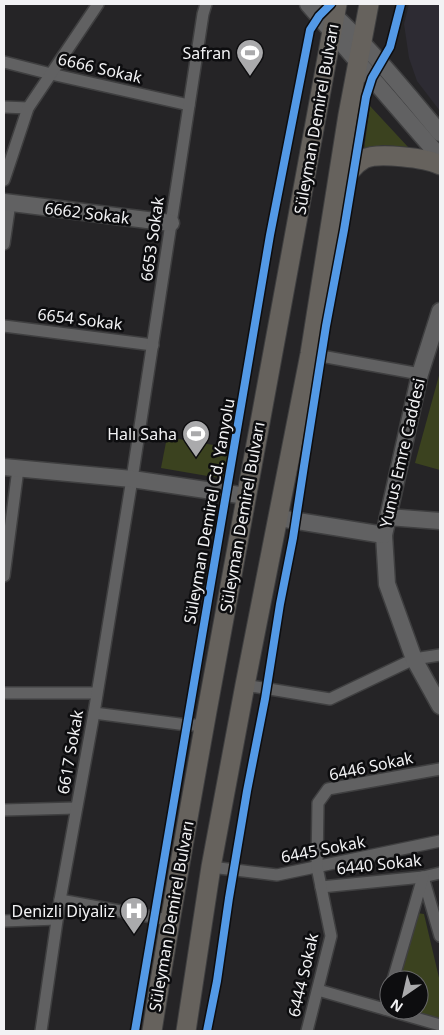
<svg xmlns="http://www.w3.org/2000/svg" width="444" height="1035" font-family="'Noto Sans',sans-serif">
<rect width="100%" height="100%" fill="#252426"/>
<path fill="#2d2b33" d="M409,4H440V111L417,81L409,58L404,24Z"/>
<g fill="#3b421f">
<path d="M370,106L408,147L383,145L364,149Z"/>
<path d="M440,372V470L415,463Z"/>
<path d="M167,437L231,448L225,479L161,468Z"/>
<path d="M417,913L424,914L440,982V1020L408,1010H419V980H398Z"/>
</g>
<g fill="none" stroke-linecap="round" stroke-linejoin="round">
<defs>
<g id="street">
<path d="M4,62L51,74L189,105"/>
<path d="M4,107L28,108"/>
<path d="M4,180L28,108L98,4"/>
<path d="M4,244L10,203"/>
<path d="M4,326L153,345"/>
<path d="M310,354L420,374"/>
<path d="M4,576L18,469"/>
<path d="M245,685L330,699L414,659L440,655"/>
<path d="M4,693H96"/>
<path d="M94,713L187,725H205"/>
<path d="M4,810L76,808"/>
<path d="M211,867L277,875L440,841"/>
<path d="M423,877L440,936"/>
<path d="M321,887L423,877L440,873"/>
<path d="M60,900L169,920"/>
<path d="M4,921L57,919"/>
<path d="M393,980L423,877"/>
<path d="M318,990L440,1025"/>
<path d="M385,1009L389,995"/>
<path d="M41,1031L60,900L94,713L132,479L203,14L206,4"/>
<path d="M307,1031L331,936L317,867L318,803L328,789L440,769"/>
</g>
<g id="secondary">
<path d="M308,4L440,157"/>
<path d="M327,9C369,46 404,90 440,133"/>
<path d="M4,202L171,223"/>
<path d="M440,311L420,374L384,535L387,584L414,659L440,706"/>
<path d="M4,467L132,479L246,496"/>
<path d="M388,517L440,521"/>
<path d="M279,518L384,535"/>
</g>
<g id="primary">
<path d="M340,189C345,177 353,165 364,159C377,152 427,158 440,165"/>
<path d="M152,1031C169,924 188,817 207,711C249,475 295,240 337,4"/>
<path d="M186,1031L211,867L245,685L310,354L348,115L369,4"/>
</g>
</defs>
<use href="#street" stroke="#3f3f40" stroke-width="14"/>
<use href="#secondary" stroke="#3f3f40" stroke-width="19"/>
<use href="#primary" stroke="#3f3f40" stroke-width="21"/>
<use href="#street" stroke="#616162" stroke-width="11"/>
<use href="#secondary" stroke="#616162" stroke-width="16"/>
<use href="#primary" stroke="#66625d" stroke-width="19"/>
<defs>
<g id="cycleway">
<path d="M135,1031L270,235L310,30L319,16L331,4"/>
<path d="M207,1031L217,981L229,898L247,791L265,699L280,604L293,538L304,466L326,326L344,230L366,97L372,78L390,47L401,4"/>
</g>
</defs>
<use href="#cycleway" stroke="#0d0d0f" stroke-width="11"/>
<use href="#cycleway" stroke="#5399e6" stroke-width="8"/>
</g>
<defs>
<symbol id="stadium-pin" viewBox="-11 -11 22 30"><path d="M0 17L-7.5 6A9.5 9.5 0 1 1 7.5 6Z" fill="#aaaaac" stroke="#0d0d0f"/><path d="M0-5a6.5 5 0 1 0 0 10a6.5 5 0 1 0 0-10ZM-3.5-1.8h7v3.6h-7Z" fill="#fff"/></symbol>
<symbol id="hospital-pin" viewBox="-11 -11 22 30"><path d="M0 17L-7.5 6A9.5 9.5 0 1 1 7.5 6Z" fill="#aaaaac" stroke="#0d0d0f"/><path d="M-5-5h3v3.5h4V-5h3V5h-3V1.5h-4V5h-3Z" fill="#fff"/></symbol>
</defs>
<g fill-rule="evenodd">
<use href="#stadium-pin" x="234" y="37" width="32" height="43"/>
<use href="#stadium-pin" x="180" y="418" width="32" height="43"/>
<use href="#hospital-pin" x="118" y="895" width="32" height="43"/>
</g>
<g text-anchor="middle" stroke-width="5" stroke-linejoin="round" paint-order="stroke">
<g font-size="16" fill="#f2f2f4" stroke="#0d0d0f" text-anchor="end">
<text x="231" y="59">Safran</text>
<text x="177" y="440">Halı Saha</text>
<text x="115" y="917">Denizli Diyaliz</text>
</g>
<g font-size="16" fill="#f2f2f4" stroke="#0d0d0f">
<text transform="translate(100 68) rotate(13)" y="6">6666 Sokak</text>
<text transform="translate(316 119) rotate(-80)" y="6">Süleyman Demirel Bulvarı</text>
<text transform="translate(87 213) rotate(7)" y="6">6662 Sokak</text>
<text transform="translate(152 239) rotate(-82)" y="6">6653 Sokak</text>
<text transform="translate(80 319) rotate(7)" y="6">6654 Sokak</text>
<text transform="translate(402 453) rotate(-77)" y="6">Yunus Emre Caddesi</text>
<text transform="translate(209 511) rotate(-80)" y="6">Süleyman Demirel Cd. Yanyolu</text>
<text transform="translate(242 517) rotate(-80)" y="6">Süleyman Demirel Bulvarı</text>
<text transform="translate(70 752) rotate(-80)" y="6">6617 Sokak</text>
<text transform="translate(371 766) rotate(-12)" y="6">6446 Sokak</text>
<text transform="translate(323 849) rotate(-11)" y="6">6445 Sokak</text>
<text transform="translate(379 864) rotate(-6)" y="6">6440 Sokak</text>
<text transform="translate(171 916) rotate(-80)" y="6">Süleyman Demirel Bulvarı</text>
<text transform="translate(303 975) rotate(-77)" y="6">6444 Sokak</text>
</g>
</g>
<rect width="444" height="1035" fill="none" stroke="#f2f2f4" stroke-width="10"/>
<g transform="translate(404 995) rotate(214)"><circle r="24" fill="#0d0d0f" stroke="#69696b"/>
<path d="M0-4L9 19L0 12L-9 19Z" fill="#aaaaac"/>
<text y="-8" font-size="14" font-weight="bold" text-anchor="middle" fill="#f2f2f4">N</text>
</g>
</svg>
